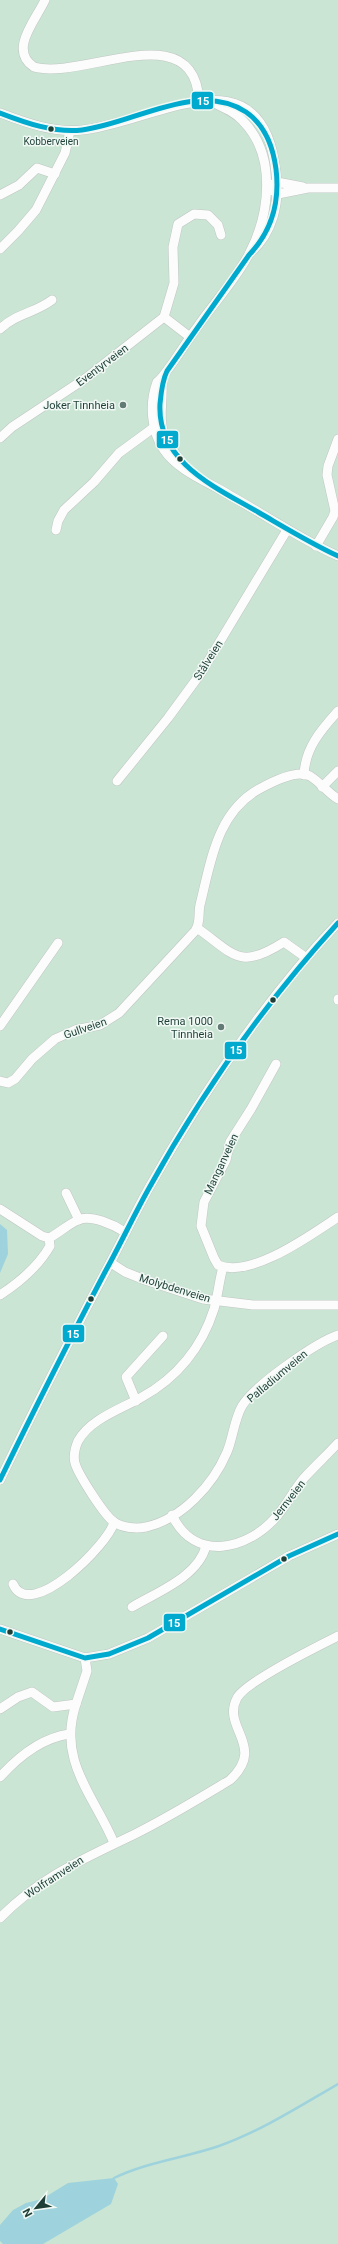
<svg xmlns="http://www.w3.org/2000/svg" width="338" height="2244" font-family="Roboto,sans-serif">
<rect width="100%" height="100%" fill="#e3eae7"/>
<rect fill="#cae5d3" x="0" y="0" width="338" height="2244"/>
<g fill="#9ed3dd">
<path d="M0,1224L7,1230L8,1254L0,1273Z"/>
<path d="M114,2178L118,2184L111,2204L43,2244H3L0,2241V2225L13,2210L26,2203L42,2199L68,2183Z"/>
</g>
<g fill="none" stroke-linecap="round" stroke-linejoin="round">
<path stroke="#9ed3dd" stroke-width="2.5" d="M114,2178C147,2162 184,2158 219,2146C261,2131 300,2106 338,2084"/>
<defs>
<g id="minor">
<path d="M45,0C36,20 8,50 34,67C82,81 194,13 199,101"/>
<path d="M212,102C223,107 235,112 243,121C277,156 270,214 249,254C237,278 213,304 198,326C189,337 166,376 157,382C149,403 151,431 164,450C179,472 209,482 231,496C267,516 300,539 338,556"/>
<path d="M0,113C26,123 54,133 82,130C153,123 263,46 276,173C280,203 273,233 250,253"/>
<path d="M273,184L277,182L303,187"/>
<path d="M273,191L278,194L308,188H338"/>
<path d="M0,195L19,185L37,168L55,174"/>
<path d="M0,249L18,231L36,210L65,153L70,131"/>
<path d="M164,317L174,283L173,247L178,224L194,214L208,215L218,225L221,235"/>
<path d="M0,329C17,313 35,313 52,300"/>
<path d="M162,379C164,416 152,425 180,460"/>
<path d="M0,438L12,427L86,378L164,317L190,337"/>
<path d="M56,530L58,521L64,510L94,482L119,453L160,423"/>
<path d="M316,546L333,517L335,511L327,475L328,466L338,439"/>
<path d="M304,775C305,748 321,730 338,711"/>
<path d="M117,781L168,718L201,673L287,530"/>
<path d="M322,787L338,771"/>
<path d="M197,928C234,954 239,971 284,942L305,957"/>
<path d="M338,1000V999"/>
<path d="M0,1026L58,943"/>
<path d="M276,1064L251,1109L230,1142L226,1160L204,1202L201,1226L214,1258L218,1265C251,1279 312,1234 338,1217"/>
<path d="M0,1081L8,1083L15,1079L32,1059L55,1039L75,1030L100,1025L119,1013L195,931C201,923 198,913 200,905C211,861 217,811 261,788C272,782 297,769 310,776C320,782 328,793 338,799"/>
<path d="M66,1193L79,1220"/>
<path d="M0,1209L42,1236L49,1238C59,1233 67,1225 78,1220C91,1214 114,1225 125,1232"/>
<path d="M111,1263L125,1272L145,1280L203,1299L253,1305H338"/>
<path d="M223,1267C219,1281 218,1295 214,1309C202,1347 177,1378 142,1397C121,1409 90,1419 78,1441C75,1448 73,1455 75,1463C78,1474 104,1515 114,1522C123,1528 136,1529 146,1527C182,1519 213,1485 227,1452C233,1438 234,1420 242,1406C254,1386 315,1343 338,1335"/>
<path d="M0,1295C20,1282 38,1267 50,1246L49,1238"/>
<path d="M136,1401L126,1377L163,1336"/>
<path d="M0,1480C35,1407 72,1335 110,1263C125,1235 138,1206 154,1179C206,1088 266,998 338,923"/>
<path d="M172,1515C195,1563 248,1550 277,1516C287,1504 294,1490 304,1478C315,1466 327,1455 338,1443"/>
<path d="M13,1584C30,1623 109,1544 114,1522"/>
<path d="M132,1607C157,1592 198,1577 206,1546"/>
<path d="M0,1629L85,1658L109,1654L148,1638L289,1556L338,1534"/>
<path d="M76,1704L87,1671L85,1658"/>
<path d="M0,1709L18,1697L32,1692L53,1707L76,1704C57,1761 94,1795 114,1843"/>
<path d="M0,1777C18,1757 42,1738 69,1734"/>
<path d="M0,1918C41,1876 86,1858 137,1833C169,1817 200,1798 230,1780C267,1746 221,1728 237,1698C245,1682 318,1646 338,1636"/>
</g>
</defs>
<use href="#minor" stroke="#c0c7c4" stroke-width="10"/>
<use href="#minor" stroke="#fbfcfb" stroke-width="9"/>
<defs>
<g id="bus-1">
<path d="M0,113C26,123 54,133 82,130C133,124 198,80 246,112C265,125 273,146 276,169C280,202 272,231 249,255L167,371C162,381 161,393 160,404C157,462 215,487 258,512C284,527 310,543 338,556"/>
<path d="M0,1480C34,1410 69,1341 105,1272C120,1245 133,1217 148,1190C201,1094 264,1004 338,923"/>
<path d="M0,1629L85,1658L109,1654L148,1638L289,1556L338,1534"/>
</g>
</defs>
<use href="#bus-1" stroke="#f1f9f5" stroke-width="8"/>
<use href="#bus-1" stroke="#00a9ce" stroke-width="5"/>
</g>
<g fill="#1e3f37" stroke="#f1f9f5" stroke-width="1.5">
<circle cx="51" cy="129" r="3.5"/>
<circle cx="180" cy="459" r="3.5"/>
<circle cx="273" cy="1000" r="3.5"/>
<circle cx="91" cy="1299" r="3.5"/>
<circle cx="284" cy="1559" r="3.5"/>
<circle cx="10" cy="1632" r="3.5"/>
</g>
<g fill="#637b75" stroke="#f1f9f5" stroke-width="1.5">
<circle cx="123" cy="405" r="4"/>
<circle cx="221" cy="1027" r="4"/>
</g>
<g text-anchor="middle" stroke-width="3" stroke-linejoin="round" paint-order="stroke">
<g font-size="10" fill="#1e3f37" stroke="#f1f9f5">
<text x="51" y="145">Kobberveien</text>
</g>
<g font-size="11" fill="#1e3f37" stroke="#f1f9f5">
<text transform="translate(102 365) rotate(-37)" y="4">Eventyrveien</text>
<text transform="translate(208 660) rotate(-58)" y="4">Stålveien</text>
<text transform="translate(85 1028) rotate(-19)" y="4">Gullveien</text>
<text transform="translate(221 1164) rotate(-65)" y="4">Manganveien</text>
<text transform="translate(175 1288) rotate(17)" y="4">Molybdenveien</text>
<text transform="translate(277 1376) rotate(-40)" y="4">Palladiumveien</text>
<text transform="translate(288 1500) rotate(-52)" y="4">Jernveien</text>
<text transform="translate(54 1877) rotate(-33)" y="4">Wolframveien</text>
</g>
<g font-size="11" fill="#1e3f37" stroke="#f1f9f5" text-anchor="end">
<text x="115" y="409">Joker Tinnheia</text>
<text x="213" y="1025">Rema 1000<tspan x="213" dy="13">Tinnheia</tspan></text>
</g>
</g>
<g stroke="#f1f9f5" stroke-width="1.5">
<rect x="191" y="91" width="23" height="19" rx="4" fill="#00a9ce"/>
<rect x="156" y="430" width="23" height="19" rx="4" fill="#00a9ce"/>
<rect x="224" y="1041" width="23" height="19" rx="4" fill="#00a9ce"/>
<rect x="62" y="1324" width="23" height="19" rx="4" fill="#00a9ce"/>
<rect x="163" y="1613" width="23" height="19" rx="4" fill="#00a9ce"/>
</g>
<g font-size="11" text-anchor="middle" font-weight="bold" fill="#fff">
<text x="203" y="105">15</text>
<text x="167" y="444">15</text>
<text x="236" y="1054">15</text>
<text x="73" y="1338">15</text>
<text x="174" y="1627">15</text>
</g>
<g transform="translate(36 2208) rotate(241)" stroke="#f1f9f5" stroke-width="3" paint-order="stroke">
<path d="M0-3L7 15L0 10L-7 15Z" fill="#1e3f37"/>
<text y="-6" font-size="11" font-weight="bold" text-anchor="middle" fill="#1e3f37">N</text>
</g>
</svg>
